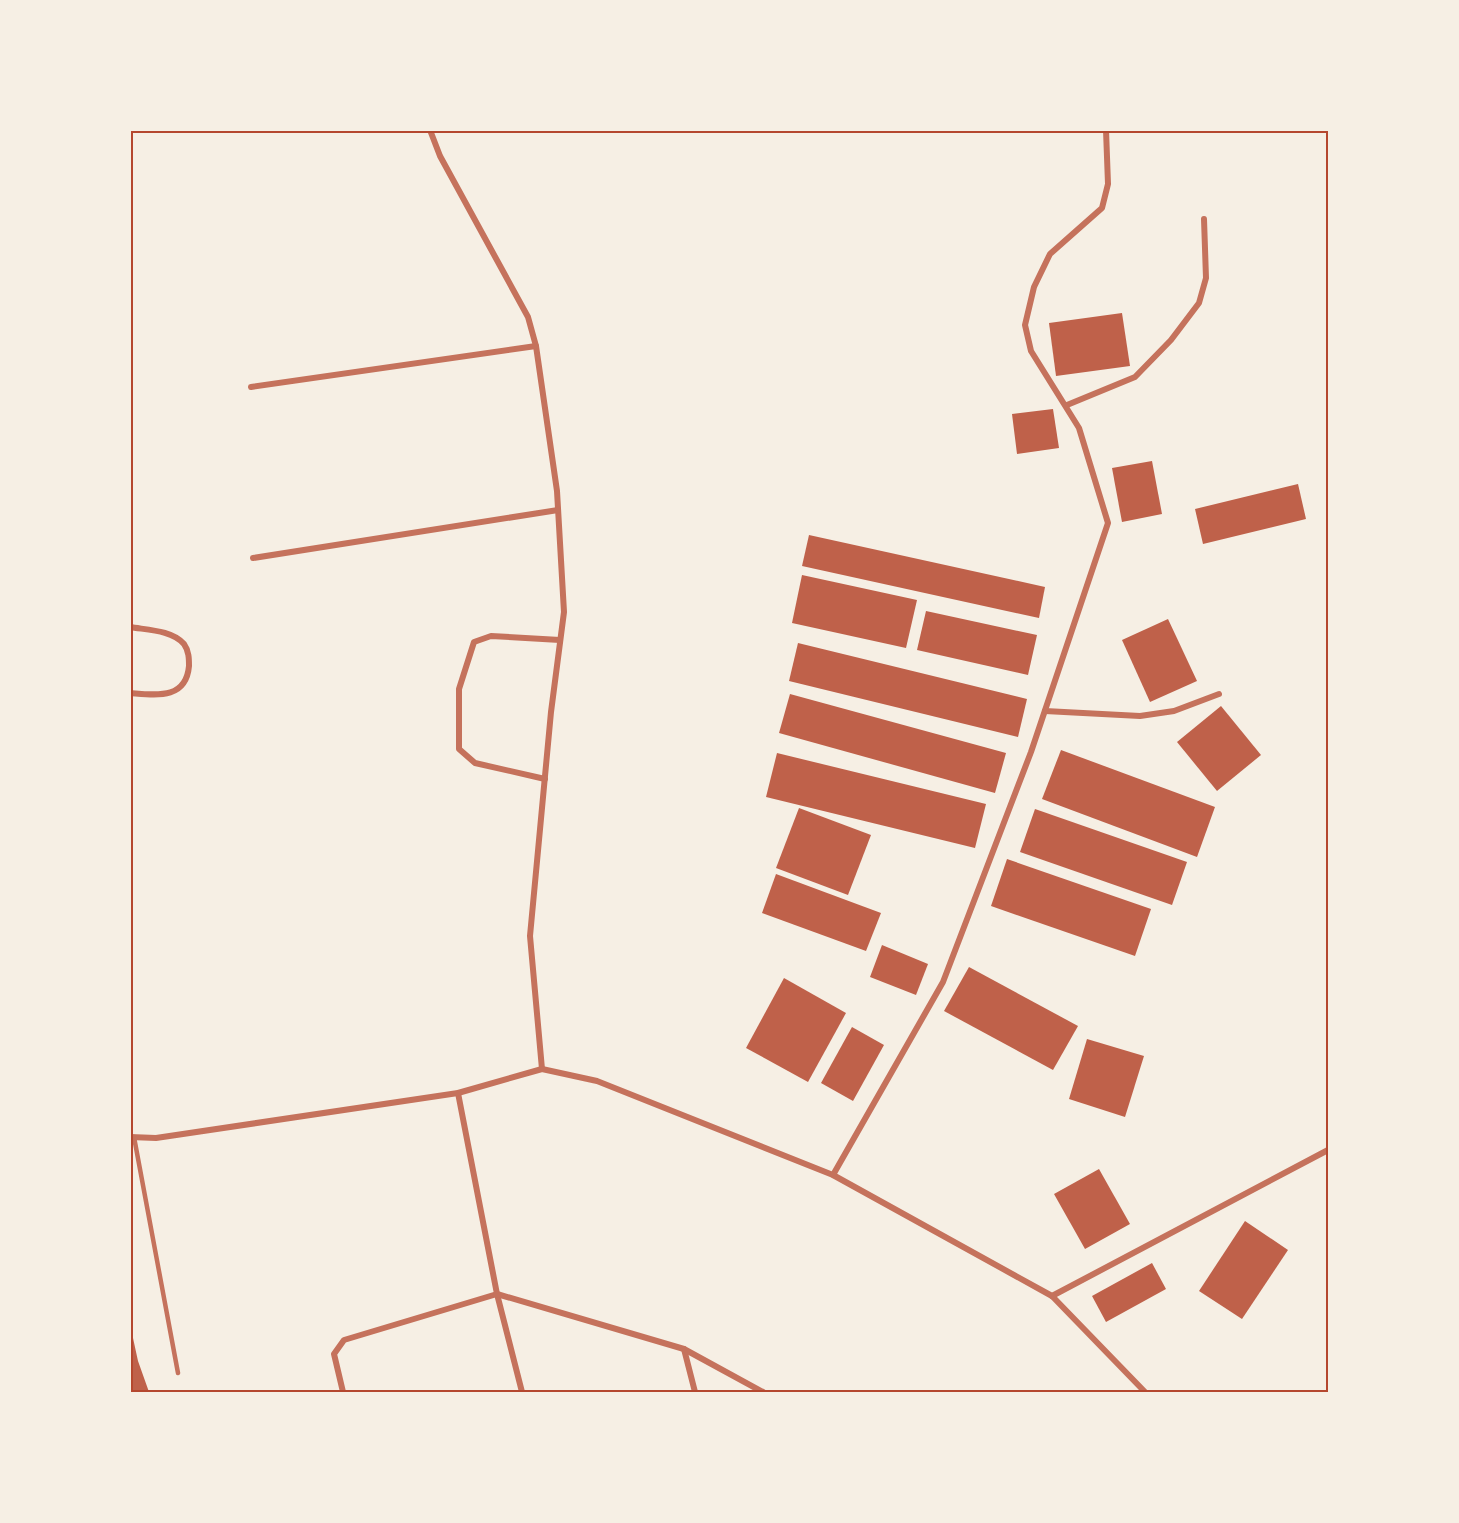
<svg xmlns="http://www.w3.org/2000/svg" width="1459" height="1523" font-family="Montserrat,sans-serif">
<rect width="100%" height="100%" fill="#f6efe4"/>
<g fill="#bf614a">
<path d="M1122,313L1130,366L1056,376L1049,323Z"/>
<path d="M1053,409L1059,448L1017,454L1012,414Z"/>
<path d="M1152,461L1162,514L1122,522L1112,468Z"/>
<path d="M1298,484L1306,519L1203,544L1195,509Z"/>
<path d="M809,535L1045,587L1039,618L802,566Z"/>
<path d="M802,575L917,600L906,648L792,623Z"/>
<path d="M926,611L1037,635L1028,675L917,650Z"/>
<path d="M1168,619L1197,681L1150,702L1122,640Z"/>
<path d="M798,643L1027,699L1018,737L789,681Z"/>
<path d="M790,694L1006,753L995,793L779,733Z"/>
<path d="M1221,706L1261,755L1217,791L1177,742Z"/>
<path d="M1061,750L1215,807L1197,857L1042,799Z"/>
<path d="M777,753L986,804L975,848L766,797Z"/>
<path d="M799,808L871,835L848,895L776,868Z"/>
<path d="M1035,809L1187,862L1172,905L1020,852Z"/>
<path d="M1007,859L1151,909L1135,956L991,906Z"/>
<path d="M776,874L881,913L866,951L762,913Z"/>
<path d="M882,945L928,964L916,995L870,977Z"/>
<path d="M969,967L1078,1026L1053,1070L944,1011Z"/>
<path d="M784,978L846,1013L808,1082L746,1048Z"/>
<path d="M852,1027L884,1045L853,1101L821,1083Z"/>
<path d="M1087,1039L1144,1056L1125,1117L1069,1099Z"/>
<path d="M1099,1169L1130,1224L1085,1249L1054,1194Z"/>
<path d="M1245,1221L1288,1250L1242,1319L1199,1291Z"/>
<path d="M1152,1263L1166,1289L1106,1322L1092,1296Z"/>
<path d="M133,1338L138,1361L149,1392H130V1339Z"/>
</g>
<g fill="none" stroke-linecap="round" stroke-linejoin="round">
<path stroke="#c5725c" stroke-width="4.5" d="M134,1137L178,1373"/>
<g stroke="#c5725c" stroke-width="6">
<path d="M430,130L440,156L528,317L536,346L557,491L564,612L551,712L530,936L542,1069"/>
<path d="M251,387L536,346"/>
<path d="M1067,405L1135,377L1171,340L1199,303L1206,278L1204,219"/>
<path d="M253,558L558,510"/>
<path d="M130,627C147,630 172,630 184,644C189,651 189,659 189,666C186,700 156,695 130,693"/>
<path d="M1045,711L1140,716L1174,711L1219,694"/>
<path d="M545,779L475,763L459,749V689L474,642L491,636L560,640"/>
<path d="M458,1093L497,1294L522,1392"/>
<path d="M130,1137L156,1138L458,1093L542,1069L597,1081L833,1175L1052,1296L1145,1392"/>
<path d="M833,1175L943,982L1031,752L1108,523L1079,428L1031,351L1025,325L1034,287L1050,254L1102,208L1108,184L1106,130"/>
<path d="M1052,1296L1328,1150"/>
<path d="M684,1349L695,1392"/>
<path d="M343,1392L334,1354L344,1340L497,1294L684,1349L763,1392"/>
</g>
</g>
<rect width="1459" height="1523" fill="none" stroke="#f6efe4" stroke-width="264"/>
<rect x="132" y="132" width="1195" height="1259" fill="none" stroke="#b5482f" stroke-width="2"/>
</svg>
